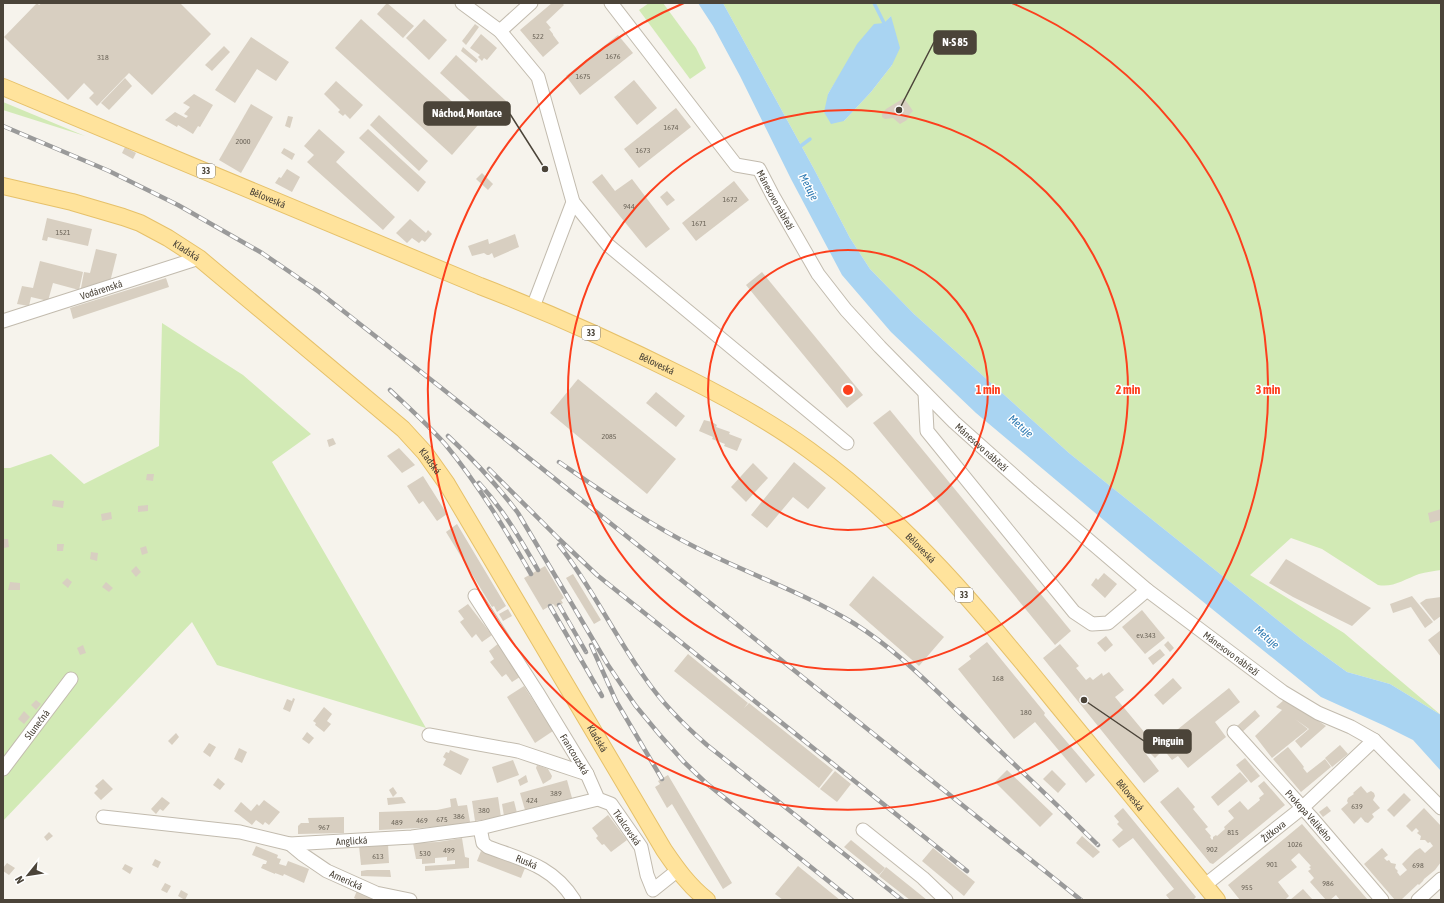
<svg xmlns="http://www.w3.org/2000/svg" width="1444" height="903" font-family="'Asap Condensed',sans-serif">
<rect width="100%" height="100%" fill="#f6f3ec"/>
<g fill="#d2eab5" fill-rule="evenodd">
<path d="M649,3H663L696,48L706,68L690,79L639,10Z"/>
<path d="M723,3H1441V570C1434,571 1426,572 1419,574C1405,579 1393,588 1378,585L1322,549L1291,538L1250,575L1344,633L1441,715L1390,684L1347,672L1300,638L1069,453L914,314L870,269L850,238L814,169ZM891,16L892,65L871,92L844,121L828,94L841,73Z"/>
<path d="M3,102L85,136L3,110Z"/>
<path d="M162,323L243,375L311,434L272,462L426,728L217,665L192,622L3,821V468H10L51,454L84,484L159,446Z"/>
</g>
<g fill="#a9d4f2">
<path d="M698,3H723L814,169L850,238L870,269L914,314L1069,453L1300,638L1347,672L1390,684L1441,715V771L1413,740L1385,726L1321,697L1149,558L976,413L891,332L842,275L791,179L740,76L713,26Z"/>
<path d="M891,16L900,48L892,65L871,92L844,121L831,124L824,112L828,94L857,44L874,24L884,23Z"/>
</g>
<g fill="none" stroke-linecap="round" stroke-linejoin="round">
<g stroke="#a9d4f2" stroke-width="3.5">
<path d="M874,3L884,23L883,25"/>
<path d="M798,148L810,139"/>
</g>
</g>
<g fill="#d8cfc1">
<path d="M37,3L39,5L42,3H180L211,34L152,95L129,73L97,106L89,98L94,93L84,83L68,100L4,37Z"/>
<path d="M387,3L414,26L403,38L377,14Z"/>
<path d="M552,3H562L564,5L546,22L551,28L549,29L553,34V35L559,43L543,57L520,30Z"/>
<path d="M361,19L478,125L452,155L335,48Z"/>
<path d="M424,19L447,40L429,60L406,38Z"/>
<path d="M475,24L479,27L466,45L462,41Z"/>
<path d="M481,34L497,48L487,60L484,58L482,61L478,57L480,55L470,48Z"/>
<path d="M618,35L633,53L580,95L566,76Z"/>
<path d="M251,37L289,62L276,81L257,69L235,103L215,90Z"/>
<path d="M224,46L230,52L212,71L205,65Z"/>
<path d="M463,47L478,60L476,63L461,51Z"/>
<path d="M456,55L506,101L490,119L440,73Z"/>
<path d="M125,78L132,86L109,110L101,103Z"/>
<path d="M634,80L657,108L637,125L614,97Z"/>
<path d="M336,81L363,105L350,119L345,114L343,116L338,112L340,110L324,94Z"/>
<path d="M194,94L213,105L200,127L198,126L193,134L178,125L177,127L165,120L175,112L186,118L188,116L184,114L190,107L183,103Z"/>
<path d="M904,98L913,111L909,115L907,120L900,124L893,118L885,119L882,117V114L886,109Z"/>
<path d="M251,104L273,117L241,173L219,160Z"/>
<path d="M676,108L691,127L639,168L624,149Z"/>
<path d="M379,115L428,161L419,171L370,125Z"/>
<path d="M288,116L293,117L290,128L285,126Z"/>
<path d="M319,129L345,152L336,162L395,217L383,230L307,162L314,155L304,146Z"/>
<path d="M368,129L426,182L418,192L359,138Z"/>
<path d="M125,147L136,153L133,159L122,153Z"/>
<path d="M284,148L295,154L292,160L281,153Z"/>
<path d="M287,169L300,177L292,192L275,183L279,177L281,178Z"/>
<path d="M482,173L493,184L488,190L476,179Z"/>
<path d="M602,174L615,191L632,179L670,229L646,248L592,182Z"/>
<path d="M734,181L749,200L696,241L682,223Z"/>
<path d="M667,191L675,200L667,206L660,197Z"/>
<path d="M47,218L92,229L88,246L48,237L47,241L42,240Z"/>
<path d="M410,219L426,233L428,230L432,234L425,242L422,240L419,243L412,238L407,243L396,233Z"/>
<path d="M515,234L519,247L494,258L492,253L489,255H487L484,253L472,256L468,246L488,239L489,244Z"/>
<path d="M96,249L117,254L110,282L99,285L94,284L93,287L87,286V289L81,288L84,272L90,273Z"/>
<path d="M40,261L83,272L79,290L53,283L48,301L31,297L29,306L17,304L22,286L33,288Z"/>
<path d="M762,272L863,395L847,408L746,285Z"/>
<path d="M166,278L169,287L73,319L70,308Z"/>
<path d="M578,379L676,459L647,494L550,413Z"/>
<path d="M656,392L685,416L676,427L646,403Z"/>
<path d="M890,410L1071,631L1055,645L873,423Z"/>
<path d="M704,420L712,422L717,425L716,427L730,432L729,434L742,439L737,451L724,446L725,444L712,439L713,437L699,431Z"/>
<path d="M333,438L336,444L329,447L327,440Z"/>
<path d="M399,448L415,465L402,473L387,456Z"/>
<path d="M794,462L826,488L808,509L793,497L767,528L751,515Z"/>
<path d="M753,463L768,478L746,502L731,487Z"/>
<path d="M147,474H154L153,481L146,480Z"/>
<path d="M423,476L447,514L437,521L423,501L419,504L407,486Z"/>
<path d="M53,500L64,501L63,508L52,506Z"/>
<path d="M148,505V511L138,512V506Z"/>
<path d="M1441,509V520L1430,523L1428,513Z"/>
<path d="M111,512L112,519L102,521L101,514Z"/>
<path d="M457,524L506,606L497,612L494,606L492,607L446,532Z"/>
<path d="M3,539H8L9,547L4,548Z"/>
<path d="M57,544H64L63,551H57Z"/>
<path d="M146,546L148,553L142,555L140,548Z"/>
<path d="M91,552L98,553L97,561L90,559Z"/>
<path d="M1286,559L1371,608L1352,626L1293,597L1269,583Z"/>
<path d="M136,566L141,572L136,577L131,571Z"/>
<path d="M545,566L564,598L561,600L563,603L556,607L553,604L543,610L524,578Z"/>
<path d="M1104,573L1117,584L1105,598L1091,585L1096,578L1098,580Z"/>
<path d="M573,574L601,620L594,624L566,578Z"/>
<path d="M873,576L944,637L919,666L849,605Z"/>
<path d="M67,578L72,582L68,588L62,583Z"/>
<path d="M10,582L20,583V590H8Z"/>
<path d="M106,582L113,588L109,592L102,587Z"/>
<path d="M1412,596L1433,622L1425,628L1411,607L1393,613L1390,604Z"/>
<path d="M1441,597V616L1434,621L1420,603L1426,599Z"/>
<path d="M468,604L492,635L482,642L476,634L472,638L460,622L464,619L458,611Z"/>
<path d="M508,609L512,616L503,621L499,614Z"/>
<path d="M1142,610L1165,638L1145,654L1122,627Z"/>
<path d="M1441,630V657L1428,640Z"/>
<path d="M1106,636L1113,645L1105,652L1097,643Z"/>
<path d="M1168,641L1174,648L1170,652L1164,645Z"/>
<path d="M987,642L1045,713L1044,715L1095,775L1086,783L1035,722L1014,739L958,669L971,659L969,656Z"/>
<path d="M499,643L523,675L512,682L506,674L502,677L490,662L494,659L489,651Z"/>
<path d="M1060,644L1079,666L1076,668L1086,680L1090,677L1093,680L1102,673L1103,676L1109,672L1124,690L1115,697L1150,739L1156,735L1162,742L1229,688L1240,702L1215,722L1226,737L1188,768L1178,756L1172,760L1159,744L1156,746L1161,752L1155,758L1149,752L1146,754L1159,771L1144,783L1043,658Z"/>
<path d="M83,645L86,653L80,655L77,648Z"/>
<path d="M1160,649L1165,655L1153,665L1148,658Z"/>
<path d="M688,654L748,703L744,708L749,703L833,770L819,788L674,671Z"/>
<path d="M1173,678L1182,688L1163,705L1154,695Z"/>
<path d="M524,686L553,731L535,743L507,697Z"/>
<path d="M293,698L295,699L290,712L283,709L287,699L292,701Z"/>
<path d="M1285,699L1326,726L1301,748L1295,741L1309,729L1295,719L1308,729L1272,758L1255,736L1282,710L1276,707Z"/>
<path d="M36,700L41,704L36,710L31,705Z"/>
<path d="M324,707L332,714L327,721L331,724L324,732L315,725L316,723L313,721Z"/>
<path d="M1255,710L1260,716L1241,733L1236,727Z"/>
<path d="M24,711L30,717L24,724L18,719Z"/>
<path d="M307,732L314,738L309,744L302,739Z"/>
<path d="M176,733L179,737L172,745L168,741Z"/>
<path d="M209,743L216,747L210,757L203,752Z"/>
<path d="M1340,745L1348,754L1332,767L1325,758Z"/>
<path d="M1288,747L1301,763L1304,767L1303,768L1307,773L1325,759L1331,767L1301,792L1273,759Z"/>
<path d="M239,748L247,752L242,763L234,759Z"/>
<path d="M450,750L469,759L461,775L443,765L446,759L443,757L446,752L449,753Z"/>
<path d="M1245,758L1260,776L1251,783L1236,765Z"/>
<path d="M513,760L519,775L497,783L492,767Z"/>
<path d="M537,765L548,769L552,776L551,779L543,784L536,768Z"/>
<path d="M1007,770L1053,814L1040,827L995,782Z"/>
<path d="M1052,770L1066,784L1058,793L1043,779Z"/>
<path d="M835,771L851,784L837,802L820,789Z"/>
<path d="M1240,772L1248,781L1218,806L1211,797Z"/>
<path d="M526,775L528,782L520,786L518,780Z"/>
<path d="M668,775L732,883L723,889L672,804L667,808L655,787L660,784L658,781Z"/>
<path d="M218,778L225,784L220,790L213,785Z"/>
<path d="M103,779L113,789L101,800L94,793L98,789L95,786Z"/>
<path d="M567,780L572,798L525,810L520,793Z"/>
<path d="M1264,781L1285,805L1213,864L1210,863L1160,802L1178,787L1195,807L1193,809L1208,827L1205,829L1211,836L1210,837L1212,840L1213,839V837L1216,835L1217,836L1225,829L1224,827L1234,818L1228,811L1240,801L1248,810L1260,800L1259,798L1264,794L1258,786Z"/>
<path d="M1361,786L1367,793L1371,791L1374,793L1375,796L1373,800L1380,808L1372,814L1374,817L1368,823L1365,822L1361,817L1354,824L1341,809L1348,803L1347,801L1348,798L1354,794L1353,793Z"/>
<path d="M393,787L397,793L393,797L389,790Z"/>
<path d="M1404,793L1411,800L1394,817L1387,810Z"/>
<path d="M162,797L170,803L163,811L160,809L156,814L151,809Z"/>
<path d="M402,797L406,803L388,805L387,798Z"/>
<path d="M498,797L501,817L475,821L472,801Z"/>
<path d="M456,798L458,806L467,805L470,822L439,827L379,830V812L437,810L451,807L450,799Z"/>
<path d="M264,800L280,812L269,825L265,822L263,825L256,820L252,825L234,811L241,802L251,811L257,804L259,806Z"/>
<path d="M514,801L517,813L504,816L502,804Z"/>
<path d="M1327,806L1331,811L1323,817L1319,812Z"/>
<path d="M1123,808L1196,897L1193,900H1170L1166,895L1174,889L1133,838L1119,848L1112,840L1123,830L1117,824L1119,822L1114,816Z"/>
<path d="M1424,808L1441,826V862L1435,870L1424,879L1423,881L1419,885L1418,884L1401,900L1399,899L1395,900L1364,864L1382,848L1388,855L1384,858L1387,861L1389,860L1391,863L1396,864L1395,868L1398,871L1397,872L1400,876L1407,870L1402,864L1415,851L1420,848L1425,853L1433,846L1430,842L1428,843L1425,840H1420L1421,836L1417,833L1419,831L1416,828L1412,832L1406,826Z"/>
<path d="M608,815L627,840L611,852L604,844L602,845L596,838L598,836L592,828Z"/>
<path d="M344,817V833L298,834V826L301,823H309L308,818Z"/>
<path d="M1302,824L1334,861L1368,900H1340L1336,895L1330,900H1326L1310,882L1314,878L1308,871L1311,869L1309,867L1311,866L1299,853L1291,860L1297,867L1278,882L1289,896L1285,900H1240L1228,885Z"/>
<path d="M49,832L53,836L47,841L44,837Z"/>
<path d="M1082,836L1100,852L1093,858L1076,843Z"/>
<path d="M462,838L465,857L469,858V868L425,871V866L455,864V860L447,861V857L435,858V863L422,864V859H416L413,843L438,842Z"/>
<path d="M851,840L885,868L879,875L844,847Z"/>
<path d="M388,844L389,863L361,865L359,846Z"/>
<path d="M256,846L278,855L277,858L281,859L279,864L286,866L288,861L309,869L304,883L284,874L283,876L275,873V874L261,868L263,864H266L267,861L252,855Z"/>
<path d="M933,848L975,882L964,896L922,861Z"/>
<path d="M481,851L525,868L521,878L477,861Z"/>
<path d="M155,859L161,862L158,868L152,865Z"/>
<path d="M7,863L15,868L9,875L3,871V868Z"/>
<path d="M125,864L133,868L130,874L122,869Z"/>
<path d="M798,866L840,900H783L775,894Z"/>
<path d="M886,867L927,900H910L879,876Z"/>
<path d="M367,870H390L391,877L361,876V871Z"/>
<path d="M165,883L171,886L167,893L161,890Z"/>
<path d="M358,888L374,895L372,900H358L354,898Z"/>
<path d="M1303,889L1313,900H1290Z"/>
<path d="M181,890L188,894L185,900L178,896Z"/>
</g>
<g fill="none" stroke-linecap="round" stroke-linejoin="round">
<defs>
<g id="minor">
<path d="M462,3L500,31L538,77L573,202L608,245L847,443"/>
<path id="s1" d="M611,3L736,165L759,169L773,196L818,274L846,310L880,347L954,422L1031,491L1147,590L1283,692L1318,713L1351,727L1374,740L1441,808"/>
<path d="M500,31L531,3"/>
<path d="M533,307L573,202"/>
<path id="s2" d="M3,321L199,258"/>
<path d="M925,393L927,431L1074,612L1092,624L1108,623L1147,590"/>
<path id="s3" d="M475,596L537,692L587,774L598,799L611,804L641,847L647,875L653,890L678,870"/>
<path id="s4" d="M1234,732L1311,817L1382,900"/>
<path d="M429,735L518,751L587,774"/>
<path id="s5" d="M3,769L71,679"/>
<path id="s6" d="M103,817L240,832L290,844L412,837L480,828L598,799"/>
<path id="s7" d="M480,828L483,843L488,847C523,860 553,866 574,900"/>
<path d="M863,830L923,878L946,900"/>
<path id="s8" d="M290,844L302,854L327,871L376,893L410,900"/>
<path id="s9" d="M1205,885L1302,808L1374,740"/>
<path d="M1418,900L1441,879"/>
</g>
<g id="major">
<path id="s10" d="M3,87L480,286C550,313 619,344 687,378C729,399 771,422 809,450C906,520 984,614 1058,706C1111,771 1164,836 1217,900"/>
<path id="s11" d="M3,186L72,202L123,217L140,223L168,238L199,258L403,429L425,453L447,484L664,850C677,869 689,886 707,900"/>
</g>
</defs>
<use href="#minor" stroke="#c2bbae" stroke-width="15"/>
<use href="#major" stroke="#e6c16a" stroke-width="18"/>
<use href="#minor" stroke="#fff" stroke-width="13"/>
<use href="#major" stroke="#ffe39c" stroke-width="16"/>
<defs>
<g id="rail">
<path d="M3,126L109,171L178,205L262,253L319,292L439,386L1081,900"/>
<path d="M390,390C409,408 428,425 445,444C478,484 505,529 531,574"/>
<path d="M448,436C474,460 497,485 518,513L608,665L635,705L659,734L683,761L706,783L852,900"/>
<path d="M559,462C603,492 647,523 695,547C748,574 805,593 855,624C895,649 928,683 962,715C1008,758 1053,801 1098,845"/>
<path d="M489,469L558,538L597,575L967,871"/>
<path d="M479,483C503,509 521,540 538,570"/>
<path d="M559,545C592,587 614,635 645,678C662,703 684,725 707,745L902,900"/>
<path d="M559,605L586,652"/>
<path d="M550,606L602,696"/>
<path d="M591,645L616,701L662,779"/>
</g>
</defs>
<use href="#rail" stroke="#9a9a9a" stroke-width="4.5"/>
<use href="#rail" stroke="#fff" stroke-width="3" stroke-dasharray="9" stroke-linecap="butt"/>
</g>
<g fill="none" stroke="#fc3f1d" stroke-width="2">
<circle cx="848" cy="390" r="140"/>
<circle cx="848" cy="390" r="280"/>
<path d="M1012 3A420 420 0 1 1 684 3"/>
</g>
<g text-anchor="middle" stroke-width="3" stroke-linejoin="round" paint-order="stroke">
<g font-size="8" fill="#6e675b">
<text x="538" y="39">522</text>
<text x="613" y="59">1676</text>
<text x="103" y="60">318</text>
<text x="583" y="79">1675</text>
<text x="671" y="130">1674</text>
<text x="243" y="144">2000</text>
<text x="643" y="153">1673</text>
<text x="730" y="202">1672</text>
<text x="629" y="209">944</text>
<text x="699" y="226">1671</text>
<text x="63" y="235">1521</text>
<text x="609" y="439">2085</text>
<text x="1146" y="638">ev.343</text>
<text x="998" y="681">168</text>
<text x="1026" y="715">180</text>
<text x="556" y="796">389</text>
<text x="532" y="803">424</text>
<text x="1357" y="809">639</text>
<text x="484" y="813">380</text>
<text x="459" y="819">386</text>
<text x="442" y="822">675</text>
<text x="422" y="823">469</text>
<text x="397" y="825">489</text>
<text x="324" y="830">967</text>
<text x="1233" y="835">815</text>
<text x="1295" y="847">1026</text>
<text x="1212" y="852">902</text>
<text x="449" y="853">499</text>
<text x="425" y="856">530</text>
<text x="378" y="859">613</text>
<text x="1272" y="867">901</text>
<text x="1418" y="868">698</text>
<text x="1328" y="886">986</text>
<text x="1247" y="890">955</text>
</g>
<g fill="#fff" stroke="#817c74" stroke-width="1">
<rect x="197" y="164" width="18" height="14" rx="3"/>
<rect x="582" y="326" width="18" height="14" rx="3"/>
<rect x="955" y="588" width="18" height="14" rx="3"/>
</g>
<g font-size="9" font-weight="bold" fill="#4b4439">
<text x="206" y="174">33</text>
<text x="591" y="336">33</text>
<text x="964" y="598">33</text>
</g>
<g font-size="10" fill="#4b4439" stroke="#fff">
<text dy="4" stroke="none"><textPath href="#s10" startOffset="287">Běloveská</textPath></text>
<text dy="4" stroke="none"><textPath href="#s1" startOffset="263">Mánesovo nábřeží</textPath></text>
<text dy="4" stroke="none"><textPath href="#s11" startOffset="196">Kladská</textPath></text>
<text dy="4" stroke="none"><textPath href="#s2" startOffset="103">Vodárenská</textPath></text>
<text dy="4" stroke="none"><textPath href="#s10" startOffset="710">Běloveská</textPath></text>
<text dy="4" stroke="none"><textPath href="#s1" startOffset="587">Mánesovo nábřeží</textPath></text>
<text dy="4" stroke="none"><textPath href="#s11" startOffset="519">Kladská</textPath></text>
<text dy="4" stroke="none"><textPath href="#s10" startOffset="1034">Běloveská</textPath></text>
<text dy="4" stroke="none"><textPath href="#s1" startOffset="911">Mánesovo nábřeží</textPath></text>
<text dy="4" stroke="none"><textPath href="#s5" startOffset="56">Slunečná</textPath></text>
<text dy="4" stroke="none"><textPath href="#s11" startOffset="843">Kladská</textPath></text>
<text dy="4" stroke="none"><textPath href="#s3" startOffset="187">Francouzská</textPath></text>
<text dy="4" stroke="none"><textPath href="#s10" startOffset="1358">Běloveská</textPath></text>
<text dy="4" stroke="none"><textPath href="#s4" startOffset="112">Prokopa Velikého</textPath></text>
<text dy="4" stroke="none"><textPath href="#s3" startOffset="280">Tkalcovská</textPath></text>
<text dy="4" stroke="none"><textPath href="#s9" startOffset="87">Žižkova</textPath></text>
<text dy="4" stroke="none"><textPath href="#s6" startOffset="251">Anglická</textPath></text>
<text dy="4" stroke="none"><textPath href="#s7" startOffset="63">Ruská</textPath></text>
<text dy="4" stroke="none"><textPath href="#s8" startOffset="67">Americká</textPath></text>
</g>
<g font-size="11" font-style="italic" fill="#2e7ab2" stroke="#fff">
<text transform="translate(809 187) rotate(62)" y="4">Metuje</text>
<text transform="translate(1021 426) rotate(41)" y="4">Metuje</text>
<text transform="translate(1267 637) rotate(41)" y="4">Metuje</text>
</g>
</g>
<circle cx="848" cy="390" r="6" fill="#fc3f1d" stroke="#fff" stroke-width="2"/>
<g font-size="12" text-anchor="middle" font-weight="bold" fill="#fc3f1d" stroke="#fff" stroke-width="3" stroke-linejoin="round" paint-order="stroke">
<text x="988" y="394">1 min</text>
<text x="1128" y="394">2 min</text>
<text x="1268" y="394">3 min</text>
</g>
<path fill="none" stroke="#4b4439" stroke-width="1.5" d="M899 110L934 42M545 169L510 114M1084 700L1144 741"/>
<g fill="#4b4439" stroke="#fff" stroke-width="1.5">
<circle cx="899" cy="110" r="4"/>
<circle cx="545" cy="169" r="4"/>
<circle cx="1084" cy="700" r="4"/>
</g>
<g fill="#4b4439" stroke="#4b4439" stroke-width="1.5">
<rect x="934" y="31" width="42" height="23" rx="4"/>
<rect x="424" y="102" width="86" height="23" rx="4"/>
<rect x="1144" y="730" width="47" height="23" rx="4"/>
</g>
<g font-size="11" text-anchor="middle" font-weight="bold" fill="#fff">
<text x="955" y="46">N-S 85</text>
<text x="467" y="117">Náchod, Montace</text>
<text x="1168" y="745">Pinguin</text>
</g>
<rect width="1444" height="903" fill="none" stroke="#4b4439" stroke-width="8"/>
<g transform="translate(28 875) rotate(240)" stroke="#ffffff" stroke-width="3" paint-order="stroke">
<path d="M0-3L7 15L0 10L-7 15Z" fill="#4b4439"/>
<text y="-6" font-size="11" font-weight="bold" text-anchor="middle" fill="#4b4439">N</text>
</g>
</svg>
